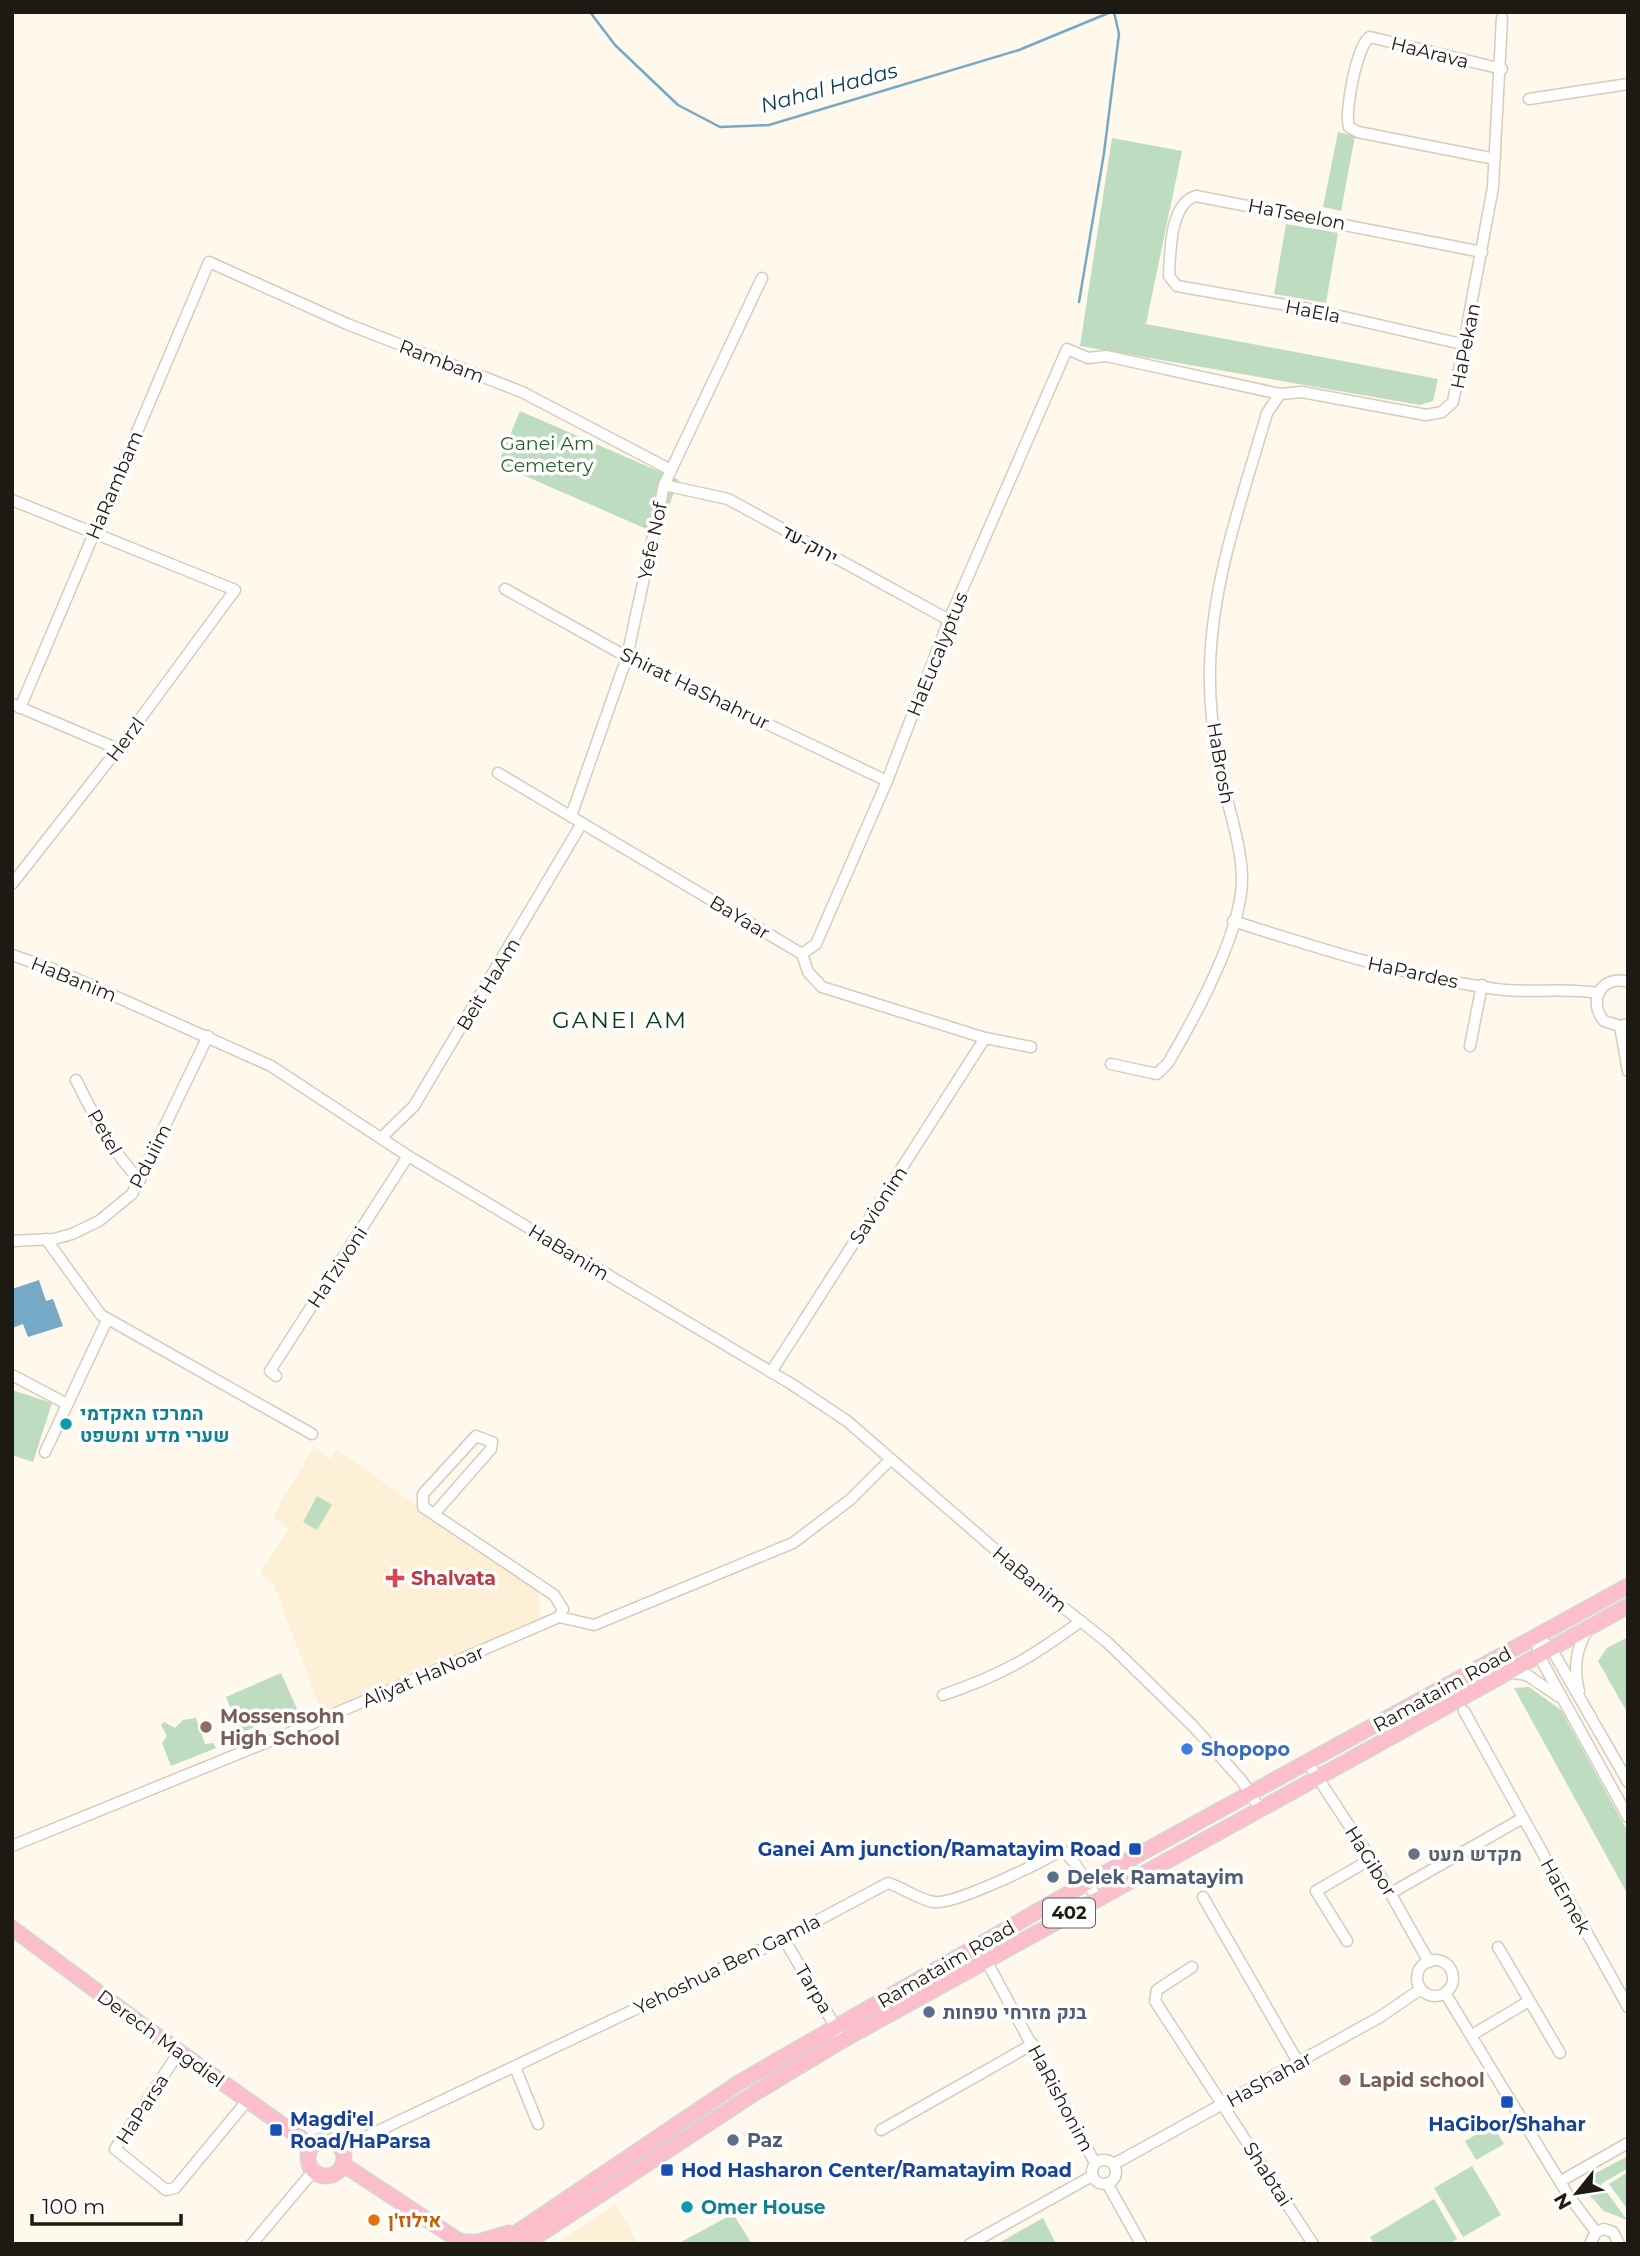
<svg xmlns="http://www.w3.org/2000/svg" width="1640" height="2256" font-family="Montserrat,Heebo,sans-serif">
<rect width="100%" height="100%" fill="#fef8ed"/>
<g fill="#fef0d7">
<path d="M314,1447L331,1459L336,1450L538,1588L541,1621L323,1715L273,1583L260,1573L289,1529L273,1516Z"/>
<path d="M616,2204L638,2244H555Z"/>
</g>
<g fill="#bedcbf">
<path d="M1338,132L1355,136L1341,211L1323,207Z"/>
<path d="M1112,138L1182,151L1146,324L1438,379L1433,401L1420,405L1080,346Z"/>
<path d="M1286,224L1338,233L1326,303L1274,294Z"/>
<path d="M520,411L679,480L658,534L498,464Z"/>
<path d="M12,1390L52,1403L33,1462L12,1455Z"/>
<path d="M317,1496L332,1505L317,1530L303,1522Z"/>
<path d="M1628,1637V1714L1598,1661L1607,1648Z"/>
<path d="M281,1673L297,1709L241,1733L226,1697Z"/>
<path d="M1529,1687L1561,1710L1628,1832V1895L1514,1688Z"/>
<path d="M196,1718L205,1744L213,1743L216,1748L171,1766L162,1743L167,1736L161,1725L164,1722L175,1728L183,1720Z"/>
<path d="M1493,2125L1504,2144L1476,2160L1465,2141Z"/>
<path d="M1628,2156V2168L1601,2184L1627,2220L1604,2211L1580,2185L1583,2180Z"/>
<path d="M1472,2166L1501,2215L1463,2237L1434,2188Z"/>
<path d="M1628,2172V2210L1609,2184Z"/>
<path d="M1434,2199L1457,2239L1449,2244H1374L1370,2237Z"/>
<path d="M733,2214L752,2244H679V2243Z"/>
<path d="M1043,2218L1056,2244H997Z"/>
</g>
<path fill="#75a9c5" d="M39,1280L46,1301L53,1299L63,1326L28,1337L23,1324L12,1328V1289Z"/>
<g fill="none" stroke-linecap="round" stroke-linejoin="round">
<g stroke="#75a9c5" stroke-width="2.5">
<path d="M590,12L615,45L678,105L720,127L769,125L1019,50L1111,12"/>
<path d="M1079,302L1104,153L1119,34L1114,12"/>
</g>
<defs>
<g id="minor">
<path d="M1529,99L1628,84"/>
<path d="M1495,159L1358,132L1349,127C1344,113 1357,44 1370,37L1502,69"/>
<path d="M1466,345L1309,309L1177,286L1169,276C1170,253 1170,203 1196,196L1482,252"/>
<path d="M664,485L728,499L949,620"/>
<path d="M12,500L235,590L118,749L12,884"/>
<path d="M505,589L627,657L887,781"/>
<path d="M12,704L118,749"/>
<path d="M20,708L209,262L347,324L522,392L671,470"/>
<path d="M498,773L802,954L808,972L822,987L985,1038L1031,1047"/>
<path d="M571,816L627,657L664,485L762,278"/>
<path d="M1233,921C1320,949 1406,976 1496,989C1529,994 1563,987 1597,993"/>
<path d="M802,954L816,944L887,781L949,620L1067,349L1088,358L1106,356L1280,394L1302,392L1426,415L1442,412L1453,402L1493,187L1502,18"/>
<path d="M12,955L61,972L271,1066L408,1156L793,1385L847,1421L1050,1597L1107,1642L1193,1726L1242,1781L1260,1809"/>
<path d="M1628,982C1602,974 1587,1001 1604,1021L1620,1026L1628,1024"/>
<path d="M1620,1026L1628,1071"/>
<path d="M1470,1046L1482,985"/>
<path d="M1111,1064L1157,1074L1168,1063C1195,1017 1243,930 1242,877C1241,845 1230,814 1223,783C1214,745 1209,706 1210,667C1212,580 1243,496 1267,413L1280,394"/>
<path d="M76,1080C95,1117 110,1150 140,1180"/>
<path d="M382,1137L414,1106L582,823"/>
<path d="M46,1239L101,1315L312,1434"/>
<path d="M12,1241L54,1239L72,1234L99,1221L132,1194L208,1036"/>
<path d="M771,1372L985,1038"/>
<path d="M12,1375L67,1404"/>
<path d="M276,1376L270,1371L408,1156"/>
<path d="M45,1452L107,1320"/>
<path d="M559,1617L594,1625L793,1543L851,1499L890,1460"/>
<path d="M1537,1637L1538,1654L1628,1817"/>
<path d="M1537,1637L1551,1648L1628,1782"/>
<path d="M1508,1672L1527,1675L1558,1696"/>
<path d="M1579,1691C1573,1667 1576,1648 1589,1627"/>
<path d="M943,1695C1002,1675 1032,1657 1081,1621"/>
<path d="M1464,1711L1628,2007"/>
<path d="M1308,1763L1371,1859L1429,1962"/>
<path d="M12,1846L304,1727L559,1617L563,1609L554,1595L423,1507V1494L476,1436L492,1442L491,1449L434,1514"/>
<path d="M1391,1893L1523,1818"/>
<path d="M1203,1897L1298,2062"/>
<path d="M784,1939L839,2033"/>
<path d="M1347,1941L1316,1891L1371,1859"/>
<path d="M1498,1947L1560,2053"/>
<path d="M986,1960L1095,2163"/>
<circle cx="1435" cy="1978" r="18"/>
<path d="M1192,1967L1157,1990L1155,2001L1313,2244"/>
<path d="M1445,1993L1568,2195L1596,2232"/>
<path d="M1472,2035L1529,2001"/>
<path d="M179,2052L115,2149L166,2190L175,2188L247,2101"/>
<path d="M515,2067L538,2124"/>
<path d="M881,2130L1033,2044"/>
<path d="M340,2149L777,1942L888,1883C904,1888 919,1900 934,1902C955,1905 1040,1863 1062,1850C1078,1862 1084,1882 1097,1897"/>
<circle cx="1104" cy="2172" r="12"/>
<path d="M1114,2164L1380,2017L1421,1989"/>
<path d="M1561,2181L1628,2143"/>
<path d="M1107,2183L1141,2244"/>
<path d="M252,2244L315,2169"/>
<path d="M970,2244L1092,2176"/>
<path d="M1590,2244L1596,2232L1604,2229L1613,2232L1619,2244"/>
</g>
<g id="major">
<path d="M12,1928L153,2033L312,2146"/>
<circle cx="326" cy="2158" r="18"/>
<path d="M344,2165L464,2244"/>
<path d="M460,2242H478L509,2233"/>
<path d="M500,2244L740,2082L1085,1884L1628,1586"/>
<path d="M525,2244L755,2093L843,2040L1628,1606"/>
</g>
</defs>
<use href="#minor" stroke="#d6ccbb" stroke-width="13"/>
<use href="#major" stroke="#d6d6d5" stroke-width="17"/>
<use href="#minor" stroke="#fff" stroke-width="10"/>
<use href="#major" stroke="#fbbeca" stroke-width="14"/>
</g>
<g fill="#0f9aa8" stroke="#fff" stroke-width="2.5">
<circle cx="66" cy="1424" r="7"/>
<circle cx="687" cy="2207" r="7"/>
</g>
<path fill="#e0444e" stroke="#fff" stroke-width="2.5" d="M391.5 1567.5h7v7h7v7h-7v7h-7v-7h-7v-7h7z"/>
<g fill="#8d6e63" stroke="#fff" stroke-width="2.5">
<circle cx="206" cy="1727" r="7"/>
<circle cx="1345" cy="2080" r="7"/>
</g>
<circle fill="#3f7fe0" stroke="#fff" stroke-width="2.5" cx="1187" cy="1749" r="7"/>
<g fill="#1a4fb4" stroke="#fff" stroke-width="2.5">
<rect x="1128" y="1842" width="14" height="14" rx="3.5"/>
<rect x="1500" y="2095" width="14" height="14" rx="3.5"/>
<rect x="269" y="2123" width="14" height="14" rx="3.5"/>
<rect x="660" y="2163" width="14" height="14" rx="3.5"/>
</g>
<circle fill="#6b7280" stroke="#fff" stroke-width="2.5" cx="1414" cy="1854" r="7"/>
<g fill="#5c6f8a" stroke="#fff" stroke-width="2.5">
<circle cx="1053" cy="1877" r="7"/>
<circle cx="929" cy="2012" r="7"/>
<circle cx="733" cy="2140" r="7"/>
</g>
<circle fill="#e8710a" stroke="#fff" stroke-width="2.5" cx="374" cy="2220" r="7"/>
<g text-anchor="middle" stroke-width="7" stroke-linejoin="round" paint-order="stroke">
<rect fill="#fff" stroke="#615f5a" stroke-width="2" x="1043" y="1898.5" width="52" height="29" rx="5"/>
<g font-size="18" font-weight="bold" fill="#1d1a13">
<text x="1069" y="1919">402</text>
</g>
<g font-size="19" fill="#1d1a13" stroke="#fff">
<text transform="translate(1430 52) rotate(14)" y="7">HaArava</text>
<text transform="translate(1297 214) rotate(11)" y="7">HaTseelon</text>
<text transform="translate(1313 311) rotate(11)" y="7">HaEla</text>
<text transform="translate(1465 346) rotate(-79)" y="7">HaPekan</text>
<text transform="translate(442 361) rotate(21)" y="7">Rambam</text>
<text transform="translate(114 485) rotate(-67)" y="7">HaRambam</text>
<text transform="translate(652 541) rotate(-78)" y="7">Yefe Nof</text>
<text transform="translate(810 544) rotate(29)" y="7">ירוק-עד</text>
<text transform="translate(937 654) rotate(-68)" y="7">HaEucalyptus</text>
<text transform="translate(695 688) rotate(26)" y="7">Shirat HaShahrur</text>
<text transform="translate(125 739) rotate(-53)" y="7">Herzl</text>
<text transform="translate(1221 763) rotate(80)" y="7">HaBrosh</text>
<text transform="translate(740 917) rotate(31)" y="7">BaYaar</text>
<text transform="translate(1413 972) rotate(12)" y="7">HaPardes</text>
<text transform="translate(74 979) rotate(22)" y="7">HaBanim</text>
<text transform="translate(488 984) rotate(-59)" y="7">Beit HaAm</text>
<text transform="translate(105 1132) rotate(60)" y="7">Petel</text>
<text transform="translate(150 1156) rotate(-63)" y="7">Pduiim</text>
<text transform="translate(878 1205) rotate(-57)" y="7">Savionim</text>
<text transform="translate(569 1252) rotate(31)" y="7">HaBanim</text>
<text transform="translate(337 1267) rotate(-57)" y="7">HaTzivoni</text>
<text transform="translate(1030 1579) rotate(40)" y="7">HaBanim</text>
<text transform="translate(423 1676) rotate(-23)" y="7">Aliyat HaNoar</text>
<text transform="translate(1442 1689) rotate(-29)" y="7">Ramataim Road</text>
<text transform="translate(1371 1861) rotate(58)" y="7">HaGibor</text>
<text transform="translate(1566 1896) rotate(61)" y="7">HaEmek</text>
<text transform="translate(727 1964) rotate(-26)" y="7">Yehoshua Ben Gamla</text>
<text transform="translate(946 1964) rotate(-30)" y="7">Ramataim Road</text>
<text transform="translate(814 1989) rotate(59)" y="7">Tarpa</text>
<text transform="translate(161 2038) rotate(36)" y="7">Derech Magdiel</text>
<text transform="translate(1269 2079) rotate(-29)" y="7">HaShahar</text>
<text transform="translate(1061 2098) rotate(62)" y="7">HaRishonim</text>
<text transform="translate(142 2109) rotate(-57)" y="7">HaParsa</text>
<text transform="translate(1268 2174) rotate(57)" y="7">Shabtai</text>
</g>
<g font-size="19" fill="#29612f" stroke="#fff">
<text x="547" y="450">Ganei Am<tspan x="547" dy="22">Cemetery</tspan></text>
</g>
<g font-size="19" font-weight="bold" fill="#0d838f" stroke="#fff" text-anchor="start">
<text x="80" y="1420">המרכז האקדמי<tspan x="80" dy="22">שערי מדע ומשפט</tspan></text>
<text x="701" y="2214">Omer House</text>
</g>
<g font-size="19" font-weight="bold" fill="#be3a42" stroke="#fff" text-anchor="start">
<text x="411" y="1585">Shalvata</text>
</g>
<g font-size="19" font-weight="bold" fill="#785e54" stroke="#fff" text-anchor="start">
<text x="220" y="1723">Mossensohn<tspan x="220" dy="22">High School</tspan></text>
<text x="1359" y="2087">Lapid school</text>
</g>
<g font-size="19" font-weight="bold" fill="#366cbe" stroke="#fff" text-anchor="start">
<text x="1201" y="1756">Shopopo</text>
</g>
<g font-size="19" font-weight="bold" fill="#164399" stroke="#fff" text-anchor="start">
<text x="1121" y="1856" text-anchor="end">Ganei Am junction/Ramatayim Road</text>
<text x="290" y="2126">Magdi'el<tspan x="290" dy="22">Road/HaParsa</tspan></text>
<text x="1507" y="2131" text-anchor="middle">HaGibor/Shahar</text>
<text x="681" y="2177">Hod Hasharon Center/Ramatayim Road</text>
</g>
<g font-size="19" font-weight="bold" fill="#5b616d" stroke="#fff" text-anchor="start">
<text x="1428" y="1861">מקדש מעט</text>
</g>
<g font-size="19" font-weight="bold" fill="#4e5e75" stroke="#fff" text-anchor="start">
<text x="1067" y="1884">Delek Ramatayim</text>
<text x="943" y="2019">בנק מזרחי טפחות</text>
<text x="747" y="2147">Paz</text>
</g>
<g font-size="19" font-weight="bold" fill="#c56008" stroke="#fff" text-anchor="start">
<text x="388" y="2227">אילוז'ן</text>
</g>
<g font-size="21" font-style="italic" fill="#0c3a4e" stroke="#fff">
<text transform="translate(829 88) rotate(-15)" y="7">Nahal Hadas</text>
</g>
<g font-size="23" letter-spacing="2" fill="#083d1b" stroke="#fff">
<text x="620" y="1028">GANEI AM</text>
</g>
</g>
<rect width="1640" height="2256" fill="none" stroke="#1d1a13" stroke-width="28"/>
<g transform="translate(1577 2193) rotate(240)" stroke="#ffffff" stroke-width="5" paint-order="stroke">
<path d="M0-5L12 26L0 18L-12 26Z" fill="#1d1a13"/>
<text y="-10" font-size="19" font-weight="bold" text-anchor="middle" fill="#1d1a13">N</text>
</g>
<path d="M32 2214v10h149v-10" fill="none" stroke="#1d1a13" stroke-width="3.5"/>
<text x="42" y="2214" font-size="21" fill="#1d1a13" stroke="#ffffff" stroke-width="5" paint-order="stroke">100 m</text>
</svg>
